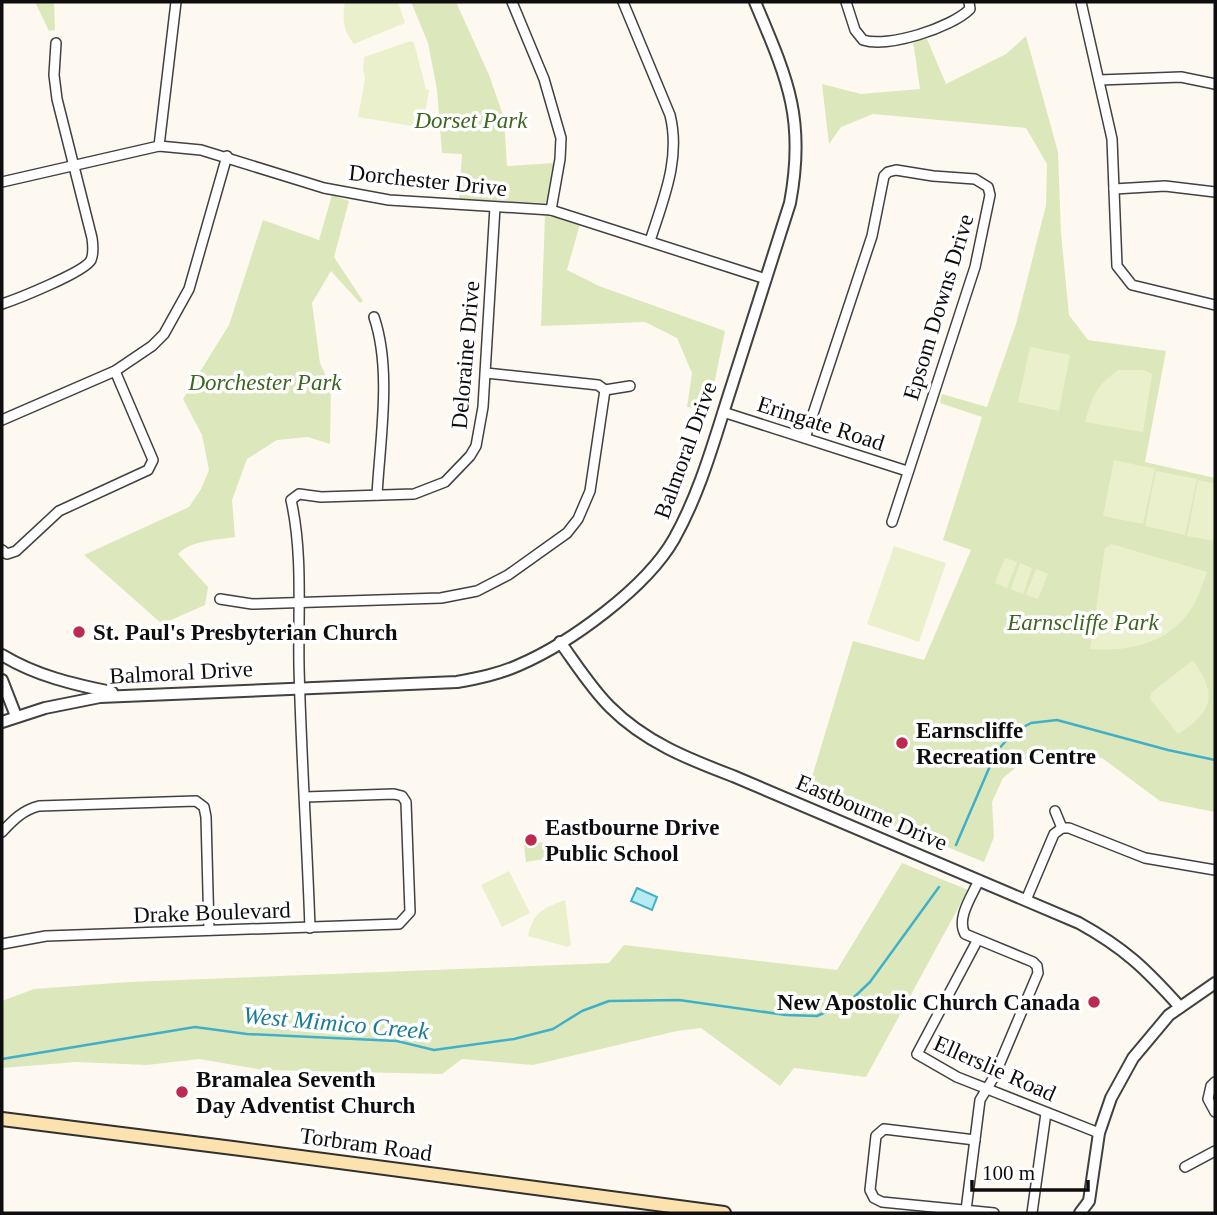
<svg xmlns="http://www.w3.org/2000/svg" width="1217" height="1215" font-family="'Times New Roman',serif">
<rect width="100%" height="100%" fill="#fef9f0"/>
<g fill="#dce8bb">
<path d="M35,2H54L55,30L49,31Z"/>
<path d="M411,2H456L489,75L504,118L507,166L554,163L547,200L545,203L459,199L462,154L442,153L437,90L428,43Z"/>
<path d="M1026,36L1058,152L1061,233L1069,315L1088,340L1166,351L1145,462L1215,478V812L1160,801L1102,758L1051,751L1025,760L1003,778L992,802L994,837L984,862L808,790L853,641L924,660L971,550L943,540L982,417L940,403L942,394L987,407L1016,324L1046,205L1047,164L1026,128L873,114L841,127L829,144L822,84L861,94L920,89L913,41L927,39L946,84L1006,54Z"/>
<path d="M332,195L349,201L334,257L363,301L360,303L331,271L312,303L320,363L331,387L330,444L308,437L277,440L247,459L232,500L235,537C216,540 192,540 178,554L208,587L205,605L162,624L84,555L189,507L201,489L209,470L202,435L183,399L229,325L263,220L319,240Z"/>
<path d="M545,215L580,224L567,270L599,286L725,331L709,409L687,407L692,373L677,338L645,322L541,326Z"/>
<path d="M543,842L545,859L526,862L524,845Z"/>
<path d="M902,863L968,890L866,1077L794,1068L780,1086L701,1028L677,1031L533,1065L462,1059L442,1074L263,1070L199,1059L147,1065L76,1062L2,1068V1001L34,989L129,982L609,963L624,945L837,970Z"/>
</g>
<g fill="#ebf0cc">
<path d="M345,2H398L405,23L354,44C343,30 342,19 345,2Z"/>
<path d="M411,41L414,43L426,89L429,90L423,128L358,117L365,79L363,69L364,57Z"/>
<path d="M1030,347L1070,355L1059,411L1018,402Z"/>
<path d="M1118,370H1143L1152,374L1143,432L1085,422C1092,396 1096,386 1118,370Z"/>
<path d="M1114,460L1155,469L1143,524L1103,516Z"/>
<path d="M1156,471L1197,479L1185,535L1145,526Z"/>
<path d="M1198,480L1215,484V541L1187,536Z"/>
<path d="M1111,544L1207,572C1202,585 1198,600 1189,612C1167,644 1126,652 1090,649L1105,548Z"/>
<path d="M894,546L946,563L919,642L867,624Z"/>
<path d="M1005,558L1017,562L1007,588L995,583Z"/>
<path d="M1020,563L1032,568L1023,594L1011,589Z"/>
<path d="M1036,569L1048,574L1038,599L1026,595Z"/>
<path d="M1193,660C1217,695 1214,711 1178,734L1150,699L1151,693Z"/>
<path d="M509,871L530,913L502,927L481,885Z"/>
<path d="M565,900L571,945L568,947L528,936C533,912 543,908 565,900Z"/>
</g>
<path fill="#b7ebf4" stroke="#40b0c9" stroke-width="2" d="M637,888L657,897L652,910L631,901Z"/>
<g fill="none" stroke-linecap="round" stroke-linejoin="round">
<g stroke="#40b0c9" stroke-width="2.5">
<path d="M956,845L996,752L1014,732L1031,723L1057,720L1168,750L1215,760"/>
<path d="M2,1059L195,1027L247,1034L397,1041L434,1050L514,1039L553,1029L582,1011L609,1001L679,1000L786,1015L817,1016L850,1001L870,982L939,887"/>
</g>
<defs>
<g id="minor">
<path d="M512,2L544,79L561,138L560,159L551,210"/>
<path d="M623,2L670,115C681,159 663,200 650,241"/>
<path d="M846,2L855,30L863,40C888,48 951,28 970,9L969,2"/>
<path d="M1081,2L1112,139L1117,266L1132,285L1215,305"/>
<path d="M1099,80L1181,77L1215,84"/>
<path d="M159,146L176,2"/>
<path d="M2,182L159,146L201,150L324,188L389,200L551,210L766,279"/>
<path d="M1114,189L1165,186L1215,192"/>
<path d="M2,304C17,299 85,272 91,260C94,253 93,245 92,238L57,99L54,75L56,43"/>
<path d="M374,317C392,370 380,439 377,495"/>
<path d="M605,390L630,386"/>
<path d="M723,412L907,471"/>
<path d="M2,420L115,371L152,346L164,334L189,289L227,156"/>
<path d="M805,438L872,236L884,176L888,172L896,170L933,176L975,179L988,187L990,195L975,267L892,522"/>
<path d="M2,550L7,554L16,551L59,511L148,470L153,460L115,371"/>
<path d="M220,599L252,604L441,598L477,591L508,575L567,533L578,519L590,491L605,390L598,385L486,373"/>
<path d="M1055,811L1062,828"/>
<path d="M2,832C13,820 23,810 39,806L196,801L204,807L206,817L209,930"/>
<path d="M1026,900L1054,834L1062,828H1069L1145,858L1215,870"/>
<path d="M310,928C307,841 301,753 299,666C298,612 303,553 291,500L299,494L321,497L414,494L445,482L470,456L476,446L483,407L495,207"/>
<path d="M977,941L917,1054L957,1077L1099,1133"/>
<path d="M2,944L46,936L399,924L410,912L406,802L402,796L394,794L305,797"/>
<path d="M1215,1082L1211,1086L1208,1099L1215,1112"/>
<path d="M975,1140L884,1129L876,1136L870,1190L874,1198L882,1202L994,1213"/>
<path d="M1185,1167L1215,1151"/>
<path d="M966,1210L980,1100L994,1077L1038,973L1037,966L1033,962L965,934C956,918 972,896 979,880"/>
<path d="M1032,1213L1046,1113"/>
</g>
<g id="tertiary">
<path d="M560,642C576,664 591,688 610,707C645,742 688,759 733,776L1079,923C1124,948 1145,968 1180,1007"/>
<path d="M2,655C37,676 72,684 112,692"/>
<path d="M2,680L16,716"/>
<path d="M2,722L45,708L100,697L457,682C479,678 499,674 519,665C570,643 646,588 674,539C701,491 715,437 732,385C751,324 771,264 790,203C806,118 787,78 755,2"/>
<path d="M1080,1213L1089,1201L1099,1133L1111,1098L1133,1058L1169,1015L1215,983"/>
</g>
<path id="secondary" d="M2,1119L233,1148L724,1213"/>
</defs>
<use href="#minor" stroke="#414141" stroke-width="12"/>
<use href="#tertiary" stroke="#414141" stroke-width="14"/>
<use href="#secondary" stroke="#303030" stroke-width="16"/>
<use href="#minor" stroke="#fff" stroke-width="9"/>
<use href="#tertiary" stroke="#fff" stroke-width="10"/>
<use href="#secondary" stroke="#fce2ae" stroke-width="12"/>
</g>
<g fill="#bb2a51" stroke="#fff" stroke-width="2.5">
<circle cx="79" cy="632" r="7"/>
<circle cx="902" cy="743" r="7"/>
<circle cx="531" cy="840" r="7"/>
<circle cx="1094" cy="1002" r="7"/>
<circle cx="182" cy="1092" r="7"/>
</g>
<g text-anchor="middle" stroke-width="7" stroke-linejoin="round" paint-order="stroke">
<g font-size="23" font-style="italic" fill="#3e6520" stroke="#fff">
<text x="471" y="128">Dorset Park</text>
<text x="265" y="390">Dorchester Park</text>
<text x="1083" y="630">Earnscliffe Park</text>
</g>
<g font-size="23" fill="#0e0e0e" stroke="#fff">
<text transform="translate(428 180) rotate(6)" y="8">Dorchester Drive</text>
<text transform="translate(938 307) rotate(-73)" y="8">Epsom Downs Drive</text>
<text transform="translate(465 355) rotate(-85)" y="8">Deloraine Drive</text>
<text transform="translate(821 423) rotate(18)" y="8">Eringate Road</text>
<text transform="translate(685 450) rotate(-70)" y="8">Balmoral Drive</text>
<text transform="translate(181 672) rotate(-3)" y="8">Balmoral Drive</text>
<text transform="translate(872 812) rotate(23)" y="8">Eastbourne Drive</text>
<text transform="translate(212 912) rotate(-2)" y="8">Drake Boulevard</text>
<text transform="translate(995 1068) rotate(24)" y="8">Ellerslie Road</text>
<text transform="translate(366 1144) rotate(8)" y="8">Torbram Road</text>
</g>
<g font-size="23" font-weight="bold" fill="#0e0e0e" stroke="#fff" text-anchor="start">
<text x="93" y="640">St. Paul's Presbyterian Church</text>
<text x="916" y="738">Earnscliffe<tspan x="916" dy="26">Recreation Centre</tspan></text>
<text x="545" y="835">Eastbourne Drive<tspan x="545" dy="26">Public School</tspan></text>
<text x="1080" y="1010" text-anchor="end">New Apostolic Church Canada</text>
<text x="196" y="1087">Bramalea Seventh<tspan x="196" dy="26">Day Adventist Church</tspan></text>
</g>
<g font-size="24" font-style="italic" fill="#1a7b96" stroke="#fff">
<text transform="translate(336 1023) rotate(5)" y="8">West Mimico Creek</text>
</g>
</g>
<rect width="1217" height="1215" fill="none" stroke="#0e0e0e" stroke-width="7"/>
<path d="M972 1180v10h116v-10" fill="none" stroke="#0e0e0e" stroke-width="3.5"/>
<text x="982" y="1180" font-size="21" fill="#0e0e0e" stroke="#ffffff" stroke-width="5" paint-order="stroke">100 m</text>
</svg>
